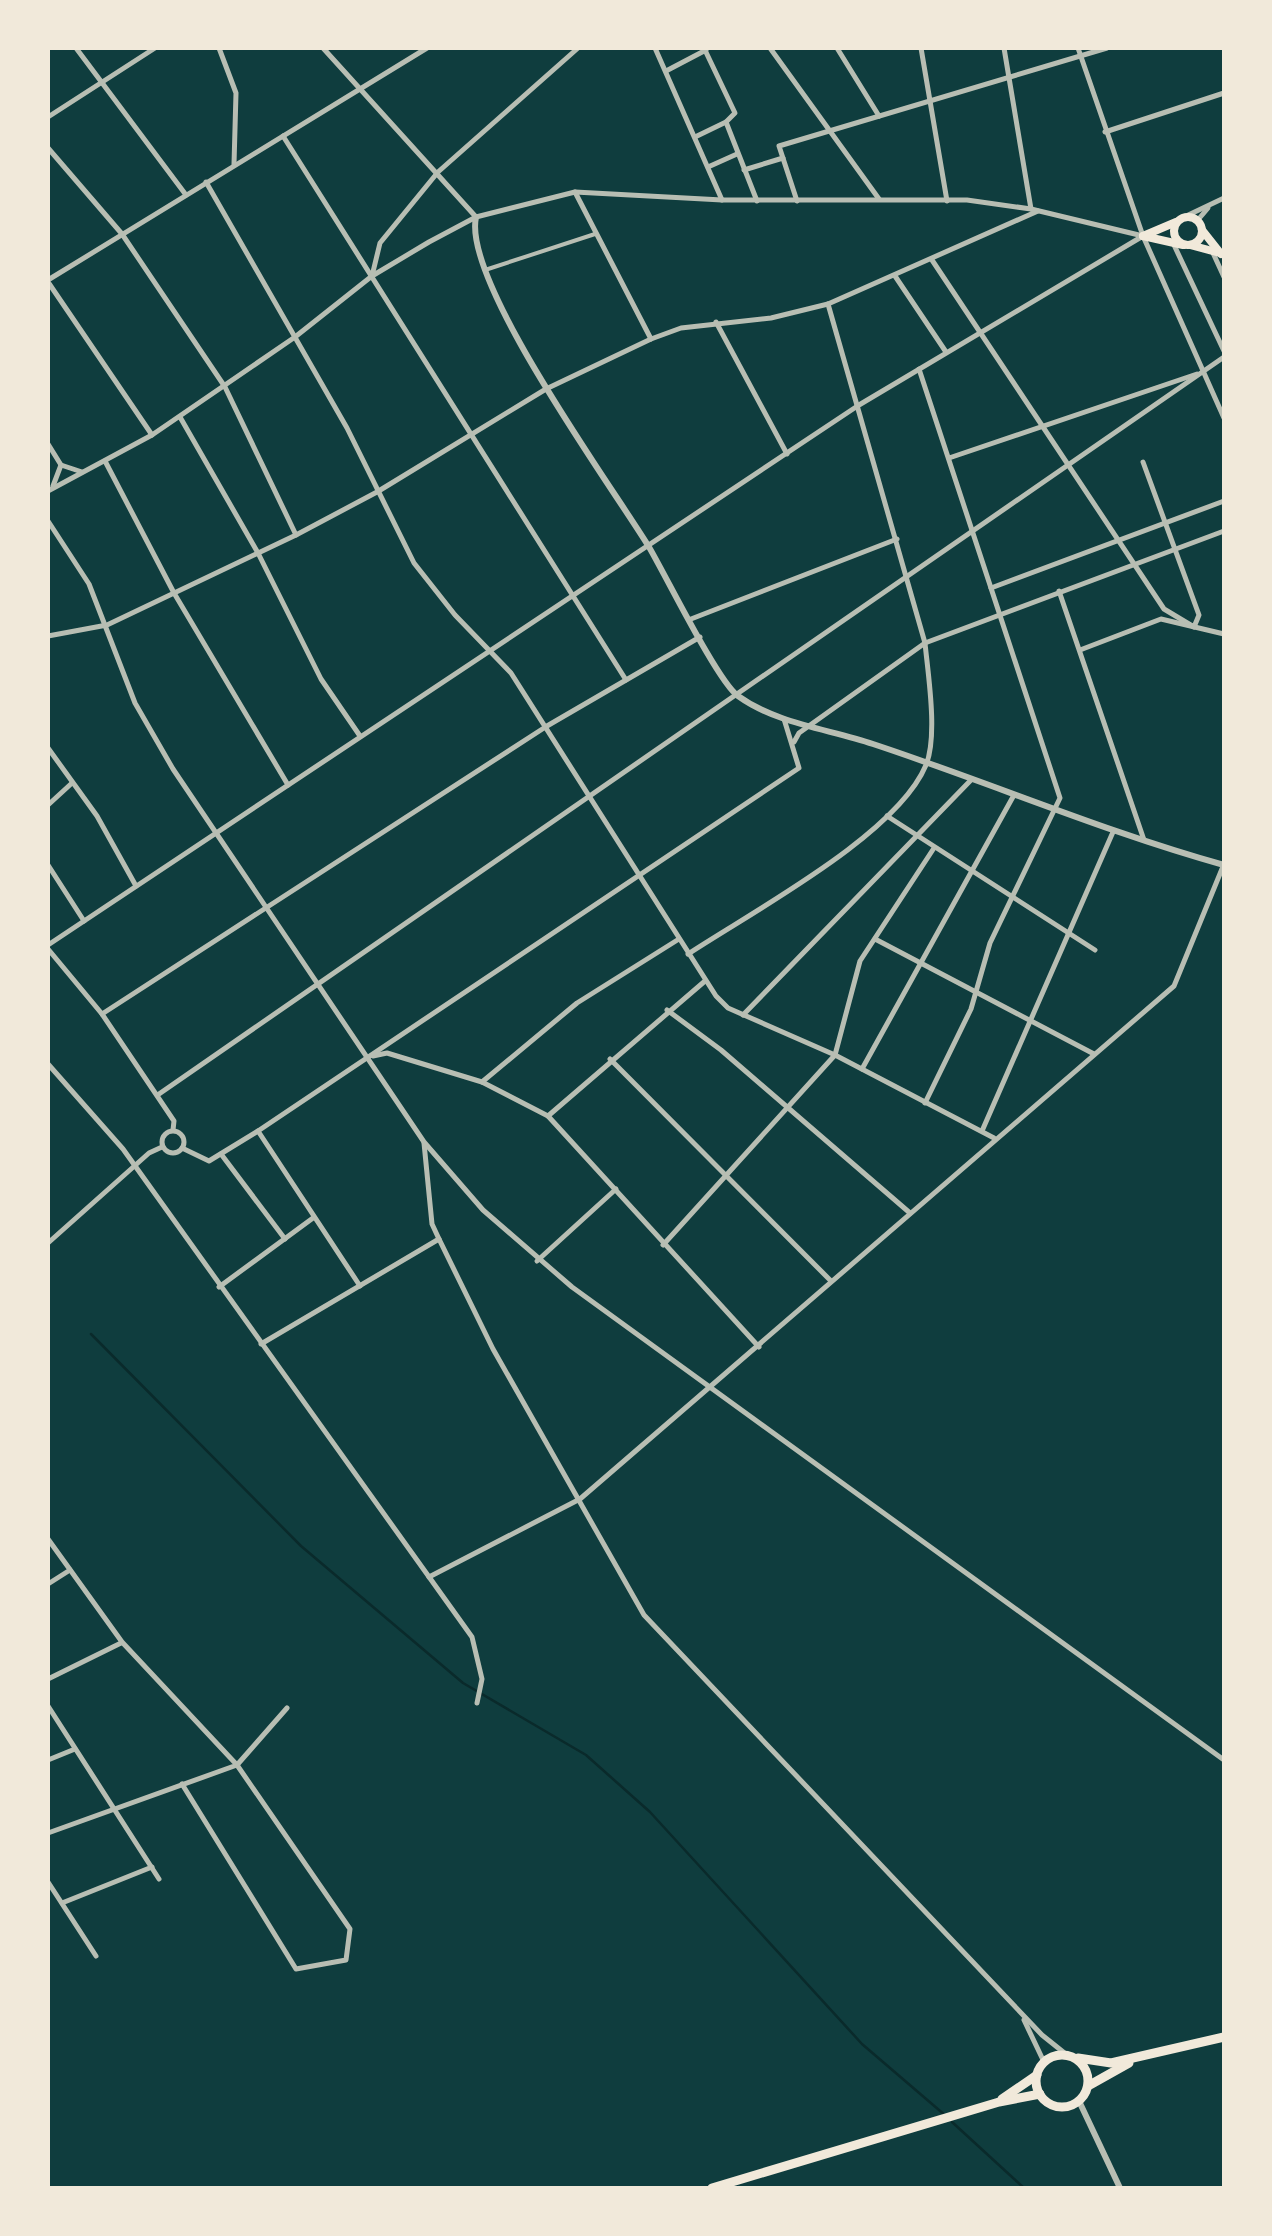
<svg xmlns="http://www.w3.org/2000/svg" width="1272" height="2236" font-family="Barlow,sans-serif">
<rect width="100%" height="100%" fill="#0f3d3e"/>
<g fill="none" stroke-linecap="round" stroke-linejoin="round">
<g stroke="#0a2a2b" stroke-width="2.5">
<path d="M91,1334L301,1546L463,1683L586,1755L650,1812L862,2044L946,2116"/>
<path d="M952,2122L1024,2188"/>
</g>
<path stroke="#b8beb3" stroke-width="4" d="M485,270L595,234"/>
<g stroke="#b8beb3" stroke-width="5">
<path d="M76,48L186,195"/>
<path d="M219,48L236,93L234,164"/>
<path d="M323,48L476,217"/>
<path d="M655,48L722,200"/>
<path d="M704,48L735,113L726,122"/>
<path d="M770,48L879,199"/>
<path d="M837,48L879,116"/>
<path d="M921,48L947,201"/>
<path d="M1004,48L1031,209"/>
<path d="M1078,48L1143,236L1224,418"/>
<path d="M666,71L706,50"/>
<path d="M48,117L155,48"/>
<path d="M1105,132L1224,93"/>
<path d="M283,136L626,680"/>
<path d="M695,137L726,122L757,201"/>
<path d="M48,148L122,234L225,387L296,535"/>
<path d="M708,167L737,154"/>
<path d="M744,170L783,158"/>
<path d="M206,182L347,428L414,563L455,615L511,673L716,996L728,1008L835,1055L994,1138"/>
<path d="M575,192L651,339"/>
<path d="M797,201L779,146L1107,48"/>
<path d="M1182,218L1224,198"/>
<path d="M1197,221L1208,208"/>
<path d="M1174,245L1224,351"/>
<path d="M1213,253L1224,277"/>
<path d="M932,260L1164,609L1194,627L1199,615L1143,462"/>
<path d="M372,276L380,243L438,172L578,48"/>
<path d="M895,276L946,352"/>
<path d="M48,280L427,48"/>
<path d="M48,282L152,435"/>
<path d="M716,322L787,454"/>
<path d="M919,369L1060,798L990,943L971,1009L925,1103"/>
<path d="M180,417L258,553L321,679L360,736"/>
<path d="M48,444L61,465L82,472"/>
<path d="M949,458L1197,374"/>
<path d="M105,461L174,593L288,785"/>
<path d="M53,486L61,465"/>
<path d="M48,491L152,435L295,337L372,276L429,242L476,217L575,192L722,200H967L1031,209L1143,236"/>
<path d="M48,521L89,584L135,703L173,769L424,1142L483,1210L572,1287L1224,1760"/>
<path d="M991,588L1224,501"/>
<path d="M1059,591L1144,840"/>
<path d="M691,619L897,539"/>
<path d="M48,636L107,625L296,535L377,492L546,389L651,339L681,328L771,318L828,304L1038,211"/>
<path d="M1080,650L1161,619L1224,634"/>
<path d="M794,742L799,733L925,643L1224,531"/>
<path d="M48,748L97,816L136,886"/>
<path d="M48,805L72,783"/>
<path d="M887,816L1095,950"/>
<path d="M48,865L84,921"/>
<path d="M875,939L1094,1054"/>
<path d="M48,945L859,405L1143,236"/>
<path d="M48,949L102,1014L174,1121L173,1130"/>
<path d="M688,954C753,911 897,835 926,765C938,736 928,674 925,643L828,304"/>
<path d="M667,1010L721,1050L910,1213"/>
<path d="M102,1014L547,726L700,637"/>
<path d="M743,1015L971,780"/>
<path d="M373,1056L387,1053L482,1082L548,1116L759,1347"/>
<path d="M610,1059L830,1280"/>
<path d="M48,1064L123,1149L472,1637L482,1679L477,1703"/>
<path d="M862,1069L1014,795"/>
<path d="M482,1082L577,1003L679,939"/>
<path d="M159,1094L1224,357"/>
<path d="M548,1116L705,981"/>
<circle cx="173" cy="1142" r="11"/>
<path d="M258,1131L360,1286"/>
<path d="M982,1131L1113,832"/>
<path d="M424,1143L432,1224L439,1239L493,1349L644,1615L1042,2035L1067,2055"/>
<path d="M182,1148L209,1161L258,1131L799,768L784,719"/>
<path d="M221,1154L285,1239"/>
<path d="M48,1243L149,1153L162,1147"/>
<path d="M663,1245L835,1055L860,961L934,848"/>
<path d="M537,1261L616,1189"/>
<path d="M219,1287L313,1218"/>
<path d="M261,1344L439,1239"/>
<path d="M48,1539L122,1642L237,1765L48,1833"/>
<path d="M429,1577L580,1499L1174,986L1224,864"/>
<path d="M48,1584L70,1570"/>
<path d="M48,1679L121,1643"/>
<path d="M48,1706L159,1879"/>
<path d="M48,1760L75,1749"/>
<path d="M182,1784L296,1969L346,1960L350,1929L237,1765L287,1708"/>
<path d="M48,1882L96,1956"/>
<path d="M62,1903L152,1867"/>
<path d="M1024,2020L1044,2062"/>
</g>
<g stroke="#b8beb3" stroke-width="6">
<path d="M476,217C462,281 611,485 649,547C666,576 718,682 738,696C777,724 829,729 873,744C991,783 1105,832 1224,865"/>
<path d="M1079,2101L1120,2188"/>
</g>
<g stroke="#f1e9da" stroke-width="8">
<circle cx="1188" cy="231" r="14"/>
<path d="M1202,230L1221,254"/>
<path d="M1143,236L1183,245"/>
<path d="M1143,236L1176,222"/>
<path d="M1190,245L1224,254"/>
</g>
<g stroke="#f1e9da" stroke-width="9">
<circle cx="1062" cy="2081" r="26"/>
<path d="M1078,2058L1111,2063L1224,2037"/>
<path d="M1088,2086L1129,2063"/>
<path d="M1002,2099L1037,2075"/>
<path d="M712,2188L999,2102L1040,2094"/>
</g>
</g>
<rect width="1272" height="2236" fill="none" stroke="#f1e9da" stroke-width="100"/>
</svg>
